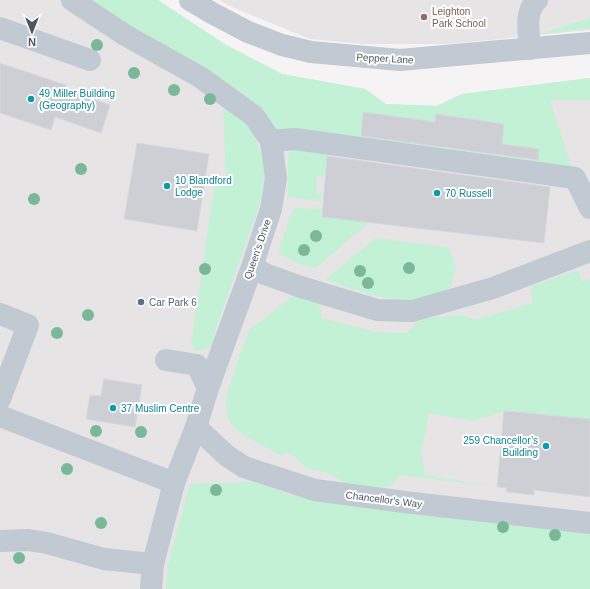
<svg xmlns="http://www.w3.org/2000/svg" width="590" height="589" font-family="Helvetica,sans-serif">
<rect width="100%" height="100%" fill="#f5f3f3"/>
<g fill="#e6e4e5">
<path d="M0,0H158L226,45L282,74L365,89L386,104L437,106L462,94L590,78V589H0Z"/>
<path d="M220,0H590V30L448,44H363L310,39L227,5Z"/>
</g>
<g fill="#c3f1d5">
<path d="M72,0H158L226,45L282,74L365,89L386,104L437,106L462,94L590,78V100H550L575,178L271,141L254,116Z"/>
<path d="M590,18V28L536,35Z"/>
<path d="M223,100C241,115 257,136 263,160C266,174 262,192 259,206L214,334L217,336C212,348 207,351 195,350L191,344L215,183L226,184Z"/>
<path d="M298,146L329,155L327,177L317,176L316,193H322L321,201L288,197V162L289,154Z"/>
<path d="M301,208L323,209L369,222L316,268L312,267L302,265L281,255L279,250L293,209Z"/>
<path d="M376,238L449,248L456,267L450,289C439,292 426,299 415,300C388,302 351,289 326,279Z"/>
<path d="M578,270L582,282L590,279V419L504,411L473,421L429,413L421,452L425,475L497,487L400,475L392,485L362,493L328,473L306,468L293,455L285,452L283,457L278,454L247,437L233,426L228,419L226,406L227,392L249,330L297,293L316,302L321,308V318L376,332L407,333L420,319L463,315L475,320L533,303L530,287Z"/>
<path d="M254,482L290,495L590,534V589H166L168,566L190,484Z"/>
</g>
<g fill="#cdcfd5" stroke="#d7d9de">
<path d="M0,63L66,85L64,89L110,105L101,133L55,117L51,130L0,113Z"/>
<path d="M363,112L435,122L436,114L504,124L502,144L539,149L538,160L361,136Z"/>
<path d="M137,143L209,154L197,231L124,219Z"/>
<path d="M327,156L550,187L544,243L322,217Z"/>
<path d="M104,379L142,385L135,427L86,419L90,395L101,396Z"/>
<path d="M504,411L590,419V497L534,490V495L506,492L507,488L497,487Z"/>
</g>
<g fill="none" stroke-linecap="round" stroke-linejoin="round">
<g stroke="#c1cad2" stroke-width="22">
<path d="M72,0L125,35L200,77L254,116L271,141L276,178L271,209L252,267L208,388L196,427L174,483L153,564L151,589"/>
<path d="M190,0L212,13L248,32L282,45L311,52L400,60L590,43"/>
<path d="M0,28L90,60"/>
<path d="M530,49C529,33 524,12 537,0"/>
<path d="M271,141L295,139L575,178L590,208"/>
<path d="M252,267L265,274L301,287L377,310L412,311L493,288L590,251"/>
<path d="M0,314L28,325L0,399"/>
<path d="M166,360L197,365L208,388"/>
<path d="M0,416L174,483"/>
<path d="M196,427L226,455L244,467L315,490L404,502L590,523"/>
<path d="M0,541L28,540L47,543L104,559L153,564"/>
</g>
</g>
<g fill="#7bb799">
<circle cx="97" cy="45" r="6"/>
<circle cx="134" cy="73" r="6"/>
<circle cx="174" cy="90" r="6"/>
<circle cx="210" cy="99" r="6"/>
<circle cx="81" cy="169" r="6"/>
<circle cx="34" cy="199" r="6"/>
<circle cx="316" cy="236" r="6"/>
<circle cx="304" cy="250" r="6"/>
<circle cx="409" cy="268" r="6"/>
<circle cx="205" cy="269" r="6"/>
<circle cx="360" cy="271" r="6"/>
<circle cx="368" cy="283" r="6"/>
<circle cx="88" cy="315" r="6"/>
<circle cx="57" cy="333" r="6"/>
<circle cx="96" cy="431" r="6"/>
<circle cx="141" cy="432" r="6"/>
<circle cx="67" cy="469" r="6"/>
<circle cx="216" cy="490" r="6"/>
<circle cx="101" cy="523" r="6"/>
<circle cx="503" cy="527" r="6"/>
<circle cx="555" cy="535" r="6"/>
<circle cx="19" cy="558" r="6"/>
</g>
<circle fill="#8d6e63" stroke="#fff" stroke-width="1.5" cx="424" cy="17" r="4"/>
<g fill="#0f9aa8" stroke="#fff" stroke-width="1.5">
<circle cx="31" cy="99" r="4"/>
<circle cx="167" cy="186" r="4"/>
<circle cx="437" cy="193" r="4"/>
<circle cx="113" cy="408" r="4"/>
<circle cx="546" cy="446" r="4"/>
</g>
<circle fill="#5c6f8a" stroke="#fff" stroke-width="1.5" cx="141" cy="302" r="4"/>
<g text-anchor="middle" stroke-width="4" stroke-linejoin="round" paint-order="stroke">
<g font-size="10" fill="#785e54" stroke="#fff" text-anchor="start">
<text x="432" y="15">Leighton<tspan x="432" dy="12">Park School</tspan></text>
</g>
<g font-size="10" fill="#4a5661" stroke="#fff">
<text transform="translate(385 58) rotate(3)" y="4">Pepper Lane</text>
<text transform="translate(257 249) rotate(-71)" y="4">Queen's Drive</text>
<text transform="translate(384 499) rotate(7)" y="4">Chancellor's Way</text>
</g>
<g font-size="10" fill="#0d838f" stroke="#fff" text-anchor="start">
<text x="39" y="97">49 Miller Building<tspan x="39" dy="12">(Geography)</tspan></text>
<text x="175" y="184">10 Blandford<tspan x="175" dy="12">Lodge</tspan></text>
<text x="445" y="197">70 Russell</text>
<text x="121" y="412">37 Muslim Centre</text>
<text x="538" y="444" text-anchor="end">259 Chancellor’s<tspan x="538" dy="12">Building</tspan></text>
</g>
<g font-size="10" fill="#4e5e75" stroke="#fff" text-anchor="start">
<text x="149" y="306">Car Park 6</text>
</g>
</g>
<g transform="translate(32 32) rotate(180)" stroke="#ffffff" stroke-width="3" paint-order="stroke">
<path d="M0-3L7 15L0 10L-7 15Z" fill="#4a5661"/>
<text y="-6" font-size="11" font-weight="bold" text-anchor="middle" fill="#4a5661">N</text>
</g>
</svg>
